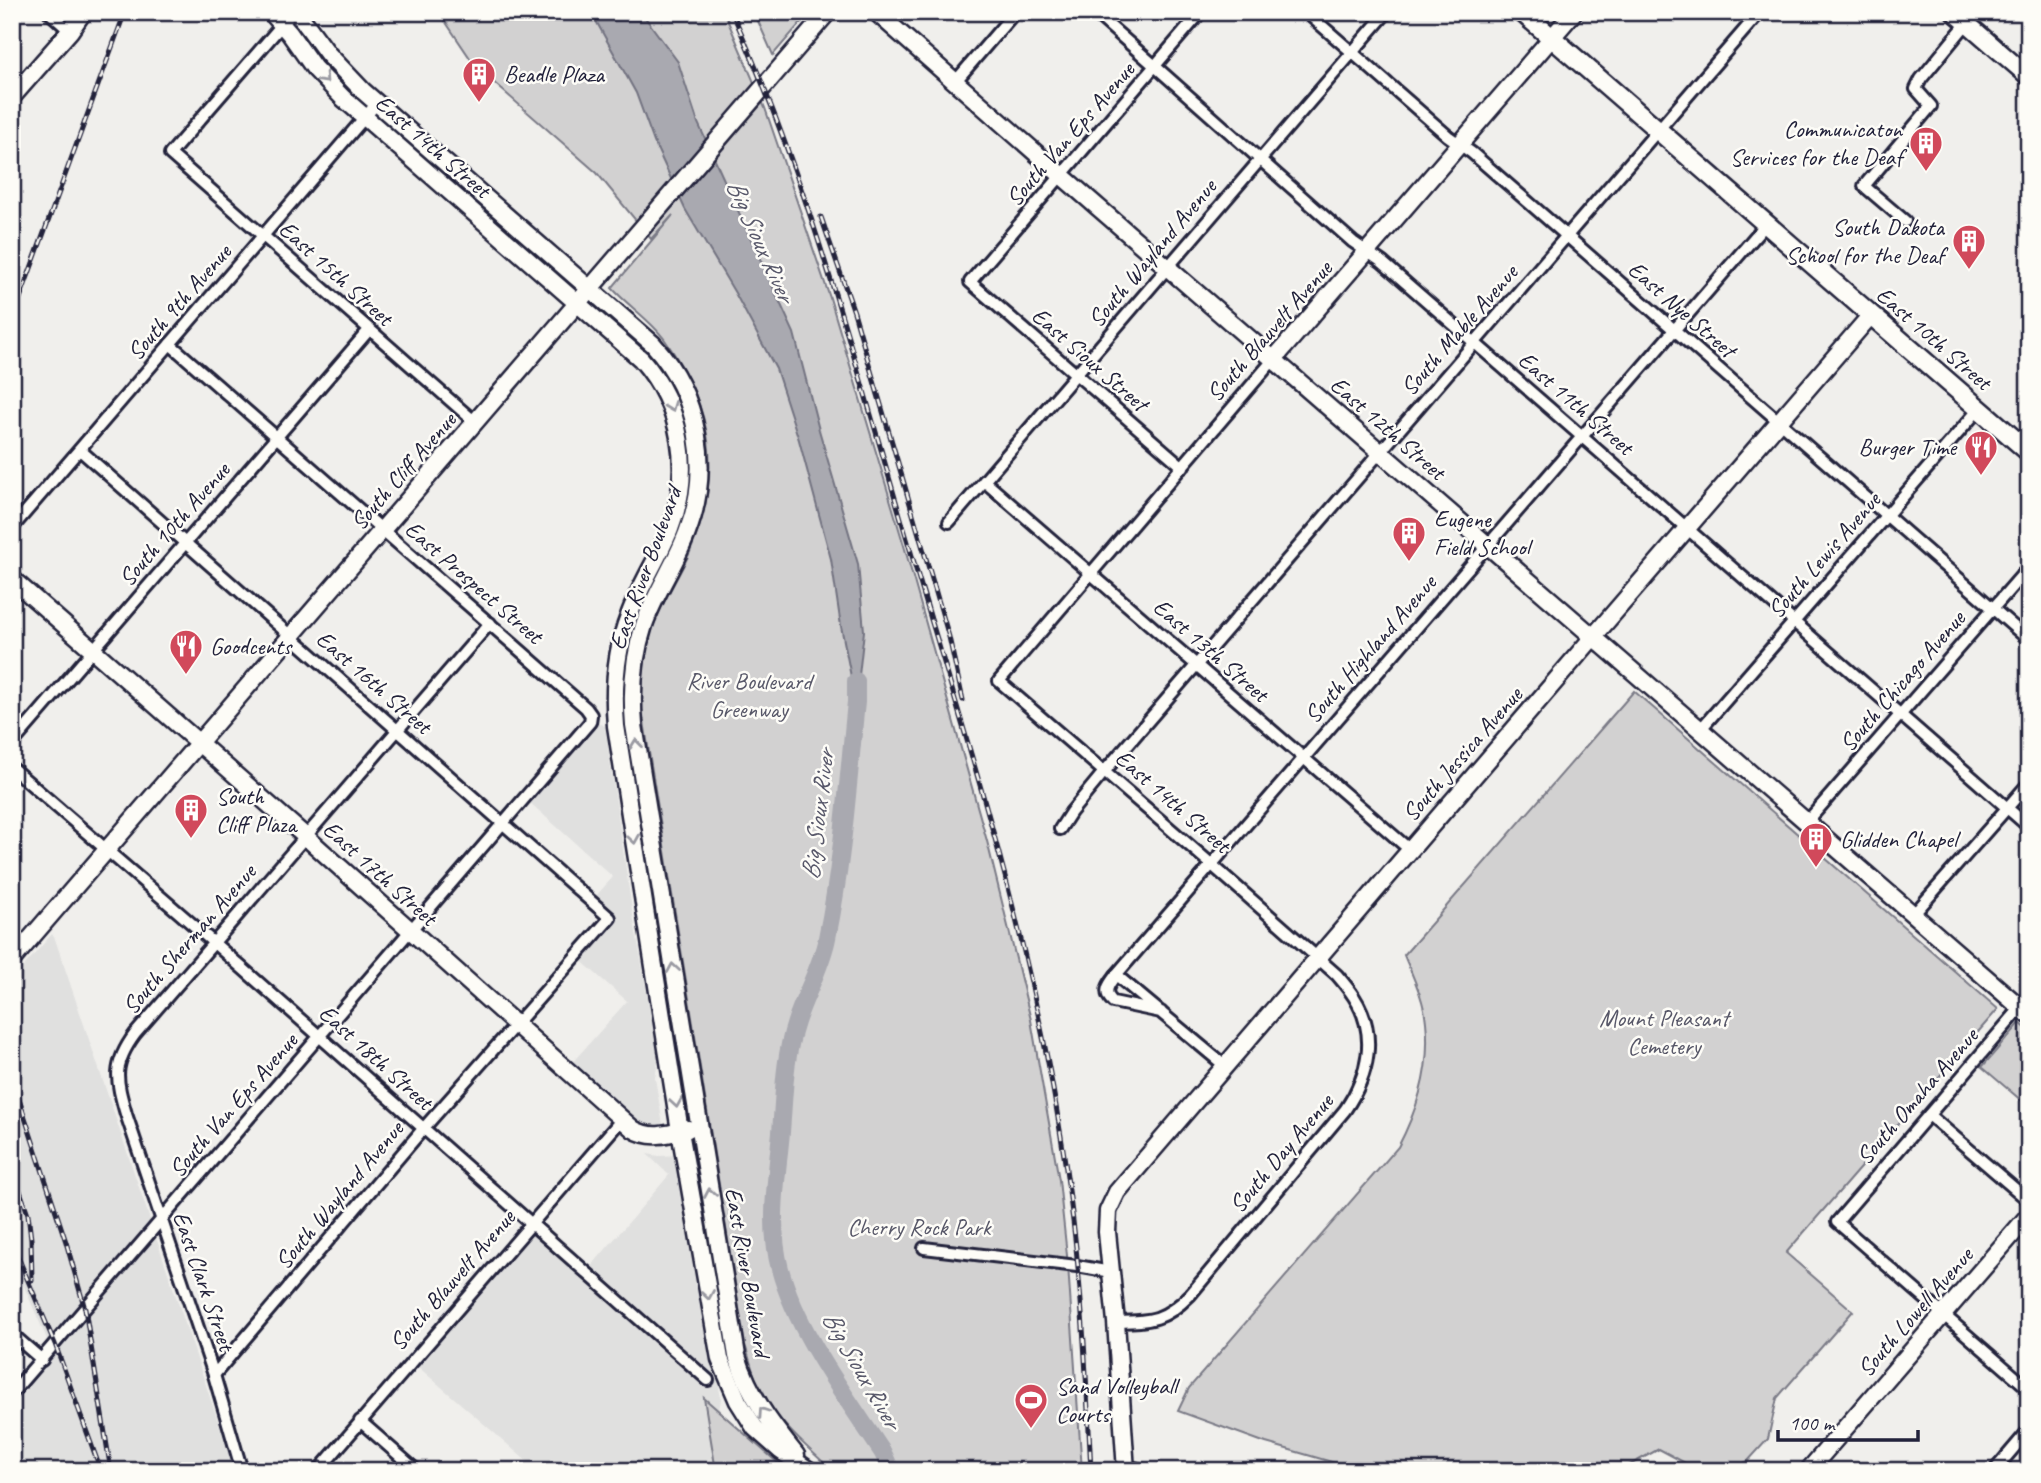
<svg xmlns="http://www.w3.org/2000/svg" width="2041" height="1483" font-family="Caveat,sans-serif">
<rect width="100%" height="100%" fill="#f0efec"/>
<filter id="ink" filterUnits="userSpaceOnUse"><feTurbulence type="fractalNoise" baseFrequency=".0143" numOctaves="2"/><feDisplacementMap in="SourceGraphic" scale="14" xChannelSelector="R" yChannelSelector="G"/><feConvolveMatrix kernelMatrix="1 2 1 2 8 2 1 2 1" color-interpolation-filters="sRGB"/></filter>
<g filter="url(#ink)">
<g fill="#e0e0df">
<path d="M595,722L605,726L632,910L659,1056L655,1078L663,1125L648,1129L638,1125L570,1065L627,1001L579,959L617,918L594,898L613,877L528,801Z"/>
<path d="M52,934L55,939L235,1471H20L12,1464V1403L53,1353L12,1259V980Z"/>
<path d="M647,1154L659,1156L681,1155L721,1399L719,1411L704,1399L716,1471H538L416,1365L530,1232L582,1277L669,1175Z"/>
</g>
<g fill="#d2d1d1" stroke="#7a7a86" stroke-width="2" fill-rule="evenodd">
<path d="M439,12H724L765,108L830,298L905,549L987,841L1031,1020L1059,1180L1068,1265L1082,1471H833C802,1443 770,1416 755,1377C751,1367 749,1356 745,1345L641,703C643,676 644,649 654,624C664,599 679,576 690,552C723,473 714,410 665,340C651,320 628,306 612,288L673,215L651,239L597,173L476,67ZM852,746L843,839L831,908L851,746Z"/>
<path d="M754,12H810L773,55Z"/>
<path d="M1634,691L1998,1009L1786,1253L1853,1311L1777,1398L1768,1439L1748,1461L1727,1471H1700L1659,1449L1619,1471L1356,1469L1266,1443L1178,1411L1189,1388L1398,1147C1418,1109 1431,1066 1426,1022C1424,999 1413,977 1404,955Z"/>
<path d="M2020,1023L2029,1031V1107L1982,1067Z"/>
<path d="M704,1398L787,1471H716Z"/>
</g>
<path fill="#a9a9b0" stroke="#737381" stroke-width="2" d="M591,12H641L678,62L698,123L794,333L819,430L858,564L864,631L856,702L841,626L831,559L799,440L776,369L735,293L685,209L654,142L636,93Z"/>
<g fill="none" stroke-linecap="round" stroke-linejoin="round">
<path stroke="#a9a9b0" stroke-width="18" d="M856,681V702C848,781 843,860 827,938C821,968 805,994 796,1022C784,1058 784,1095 781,1132C777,1177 768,1224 780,1269C797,1332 847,1398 883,1453L891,1471"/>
<defs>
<g id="street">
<path d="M49,12L70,31"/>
<path d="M293,12L170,154L475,422"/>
<path d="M1094,12L1353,242L1382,262L2029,827"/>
<path d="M1306,12L1448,136L1472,153L2029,640"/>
<path d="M955,82L1015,12"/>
<path d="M1905,221L1864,186L1931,106L1916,89L1921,79L1967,23"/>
<path d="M80,450L610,918L423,1129L214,1375"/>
<path d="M1183,467L970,282L1201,12"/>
<path d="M984,481L1410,850"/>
<path d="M949,522L1387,12"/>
<path d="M12,528L377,103"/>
<path d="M1700,730L1979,409"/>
<path d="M12,744L369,330"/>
<path d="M12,768L214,943L708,1380"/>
<path d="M1806,823L2029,567"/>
<path d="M1060,829L1071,812L1104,772L1760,12"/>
<path d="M1913,915L2029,783"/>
<path d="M1116,975L1766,224"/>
<path d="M2029,998L1837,1222L2029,1389"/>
<path d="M1161,1012L1113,1002C1102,992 1109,984 1116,975L1225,1066"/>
<path d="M1929,1115L2029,1201"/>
<path d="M924,1248L1077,1266L1111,1272"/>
<path d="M1116,1322C1152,1321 1164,1321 1190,1295L1345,1110C1369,1075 1378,1034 1354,997C1349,989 1343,982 1337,975L1211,864L999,681L1274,359"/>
<path d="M12,1334L42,1360"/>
<path d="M12,1393L590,722L591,715L586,708L170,344"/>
<path d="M360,1421L417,1471"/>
<path d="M1126,1466L1147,1471"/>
<path d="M242,1471L214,1375L126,1114C116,1079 112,1065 135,1034L490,623"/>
<path d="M318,1471L622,1119"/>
<path d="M1994,1471L2029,1430"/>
</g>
<g id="secondary">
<path d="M271,12L290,34L314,68L343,98L641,359C682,406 693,471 670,529C658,559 640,585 629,616C615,652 613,689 616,726L680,1131L720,1359L738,1401L755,1428L781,1451L810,1471"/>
<path d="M297,12L328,54L363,91L653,344C699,395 712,469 687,533C675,565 655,593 644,625C633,658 631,690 634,725L737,1356C749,1395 771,1424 796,1455"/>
<path d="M876,12L1062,176L2029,1015"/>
<path d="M1954,12L2029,77"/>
<path d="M12,97L70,31L83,12"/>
<path d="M1274,359L1574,12"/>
<path d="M12,579L306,837L633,1129C651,1140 669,1134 688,1129"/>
<path d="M12,960L828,12"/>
<path d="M1126,1471L1116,1322L1107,1232L1108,1211L1117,1192L1594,636L1871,315"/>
<path d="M1808,1471L2029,1215"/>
</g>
<path id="primary" d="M1522,12L2029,452"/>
</defs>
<use href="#street" stroke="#22223b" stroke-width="16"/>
<use href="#secondary" stroke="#22223b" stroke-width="21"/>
<use href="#primary" stroke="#22223b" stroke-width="23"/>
<use href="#street" stroke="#fdfcf7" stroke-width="10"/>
<use href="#secondary" stroke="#fdfcf7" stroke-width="16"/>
<use href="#primary" stroke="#fdfcf7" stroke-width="18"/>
<defs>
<g id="rail">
<path d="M732,12C806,176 852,351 902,522C949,682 1001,842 1036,1005C1052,1076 1064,1149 1073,1221C1083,1304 1087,1388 1091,1471"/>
<path d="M821,217L854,312L867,357L949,637L963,700"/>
<path d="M12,320L125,12"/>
<path d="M12,1078L66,1242L85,1309L111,1471"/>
<path d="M12,1168L28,1214L31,1239L32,1280"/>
<path d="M12,1243L55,1344L101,1471"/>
</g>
</defs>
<use href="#rail" stroke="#22223b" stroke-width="5"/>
<use href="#rail" stroke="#fdfcf7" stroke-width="2.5" stroke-dasharray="8" stroke-linecap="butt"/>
</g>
<defs><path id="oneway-chevron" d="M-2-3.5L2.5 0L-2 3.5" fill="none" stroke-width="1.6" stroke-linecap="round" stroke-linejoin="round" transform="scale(1.75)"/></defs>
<g stroke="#9a9aa2">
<use href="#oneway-chevron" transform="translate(324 79) rotate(47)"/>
<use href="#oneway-chevron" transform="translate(671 407) rotate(69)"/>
<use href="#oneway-chevron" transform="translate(636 744) rotate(-97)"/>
<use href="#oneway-chevron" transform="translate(634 839) rotate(81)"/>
<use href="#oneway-chevron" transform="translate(673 968) rotate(-99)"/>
<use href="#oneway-chevron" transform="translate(676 1103) rotate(81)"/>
<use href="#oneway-chevron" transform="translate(710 1193) rotate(-100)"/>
<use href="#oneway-chevron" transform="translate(708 1295) rotate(81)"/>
<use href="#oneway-chevron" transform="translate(763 1412) rotate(-124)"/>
</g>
</g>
<defs>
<symbol id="building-pin" viewBox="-11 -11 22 30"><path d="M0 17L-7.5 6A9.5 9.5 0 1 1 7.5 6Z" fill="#d1495b" stroke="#fdfcf7"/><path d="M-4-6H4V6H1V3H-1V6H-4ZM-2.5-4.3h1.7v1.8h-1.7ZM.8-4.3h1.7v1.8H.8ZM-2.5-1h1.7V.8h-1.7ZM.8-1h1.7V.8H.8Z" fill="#fff"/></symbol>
<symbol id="restaurant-pin" viewBox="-11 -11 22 30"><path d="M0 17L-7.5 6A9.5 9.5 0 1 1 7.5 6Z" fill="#d1495b" stroke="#fdfcf7"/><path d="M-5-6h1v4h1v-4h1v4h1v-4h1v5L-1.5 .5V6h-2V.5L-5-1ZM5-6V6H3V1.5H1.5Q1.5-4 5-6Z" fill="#fff"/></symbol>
<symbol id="stadium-pin" viewBox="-11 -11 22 30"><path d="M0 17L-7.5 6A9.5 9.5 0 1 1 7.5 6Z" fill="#d1495b" stroke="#fdfcf7"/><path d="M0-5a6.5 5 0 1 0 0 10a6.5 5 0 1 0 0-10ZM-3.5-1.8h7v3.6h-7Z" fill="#fff"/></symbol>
</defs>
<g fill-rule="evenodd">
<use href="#building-pin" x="460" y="55" width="38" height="52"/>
<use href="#building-pin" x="1907" y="124" width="38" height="52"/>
<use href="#building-pin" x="1950" y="222" width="38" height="52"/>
<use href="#restaurant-pin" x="1962" y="428" width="38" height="52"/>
<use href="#building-pin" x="1390" y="514" width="38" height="52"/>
<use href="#restaurant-pin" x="167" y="627" width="38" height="52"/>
<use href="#building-pin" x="172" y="791" width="38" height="52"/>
<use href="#building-pin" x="1797" y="820" width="38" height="52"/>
<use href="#stadium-pin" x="1012" y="1381" width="38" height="52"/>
</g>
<g text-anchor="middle" stroke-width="5" stroke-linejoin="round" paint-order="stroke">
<g font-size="24" fill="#22223b" stroke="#fdfcf7" text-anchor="start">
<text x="504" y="82">Beadle Plaza</text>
<text x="1902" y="137" text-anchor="end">Communicaton<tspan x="1902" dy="28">Services for the Deaf</tspan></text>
<text x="1944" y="235" text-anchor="end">South Dakota<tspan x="1944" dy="28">School for the Deaf</tspan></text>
<text x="1956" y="455" text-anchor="end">Burger Time</text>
<text x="1434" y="527">Eugene<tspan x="1434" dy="28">Field School</tspan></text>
<text x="210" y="654">Goodcents</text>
<text x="216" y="804">South<tspan x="216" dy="28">Cliff Plaza</tspan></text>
<text x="1840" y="847">Glidden Chapel</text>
<text x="1056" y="1394">Sand Volleyball<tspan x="1056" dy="28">Courts</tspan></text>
</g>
<g font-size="24" fill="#22223b" stroke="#fdfcf7">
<text transform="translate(1070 134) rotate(-49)" y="8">South Van Eps Avenue</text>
<text transform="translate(433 146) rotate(41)" y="8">East 14th Street</text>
<text transform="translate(1152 253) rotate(-50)" y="8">South Wayland Avenue</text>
<text transform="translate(336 273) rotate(42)" y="8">East 15th Street</text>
<text transform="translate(179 302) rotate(-49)" y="8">South 9th Avenue</text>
<text transform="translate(1682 309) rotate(41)" y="8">East Nye Street</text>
<text transform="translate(1459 330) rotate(-49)" y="8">South Mable Avenue</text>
<text transform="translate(1269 331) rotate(-49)" y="8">South Blauvelt Avenue</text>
<text transform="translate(1934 338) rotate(41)" y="8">East 10th Street</text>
<text transform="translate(1090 359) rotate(41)" y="8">East Sioux Street</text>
<text transform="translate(1576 403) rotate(41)" y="8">East 11th Street</text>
<text transform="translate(1388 428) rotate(41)" y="8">East 12th Street</text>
<text transform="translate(403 471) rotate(-49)" y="8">South Cliff Avenue</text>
<text transform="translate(174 524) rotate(-49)" y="8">South 10th Avenue</text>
<text transform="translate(1824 555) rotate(-49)" y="8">South Lewis Avenue</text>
<text transform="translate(645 568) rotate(-70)" y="8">East River Boulevard</text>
<text transform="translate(474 582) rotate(41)" y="8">East Prospect Street</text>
<text transform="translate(1370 649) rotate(-49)" y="8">South Highland Avenue</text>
<text transform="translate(1211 650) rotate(41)" y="8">East 13th Street</text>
<text transform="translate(1902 681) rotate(-49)" y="8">South Chicago Avenue</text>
<text transform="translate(374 682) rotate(41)" y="8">East 16th Street</text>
<text transform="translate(1462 754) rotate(-49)" y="8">South Jessica Avenue</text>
<text transform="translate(1173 801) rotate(41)" y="8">East 14th Street</text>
<text transform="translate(380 873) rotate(42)" y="8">East 17th Street</text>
<text transform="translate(189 939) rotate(-49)" y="8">South Sherman Avenue</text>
<text transform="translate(376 1057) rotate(42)" y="8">East 18th Street</text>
<text transform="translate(1917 1096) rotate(-49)" y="8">South Omaha Avenue</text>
<text transform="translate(233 1105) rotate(-49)" y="8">South Van Eps Avenue</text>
<text transform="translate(1281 1153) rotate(-50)" y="8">South Day Avenue</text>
<text transform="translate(339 1195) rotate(-50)" y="8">South Wayland Avenue</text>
<text transform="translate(748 1272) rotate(80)" y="8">East River Boulevard</text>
<text transform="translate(452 1280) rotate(-49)" y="8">South Blauvelt Avenue</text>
<text transform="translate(204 1281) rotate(71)" y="8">East Clark Street</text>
<text transform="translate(1915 1312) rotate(-49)" y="8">South Lowell Avenue</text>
</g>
<g font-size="24" fill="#575768" stroke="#fdfcf7">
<text x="749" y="689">River Boulevard<tspan x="749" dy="28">Greenway</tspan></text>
<text x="1664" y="1026">Mount Pleasant<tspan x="1664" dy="28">Cemetery</tspan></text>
<text x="919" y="1235">Cherry Rock Park</text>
</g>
<g font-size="26" font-style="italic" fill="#58586a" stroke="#fdfcf7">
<text transform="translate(761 240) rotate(66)" y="9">Big Sioux River</text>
<text transform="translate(817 815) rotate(-83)" y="9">Big Sioux River</text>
<text transform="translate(862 1369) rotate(60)" y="9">Big Sioux River</text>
</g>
</g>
<rect width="2041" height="1483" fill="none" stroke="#fdfcf7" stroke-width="42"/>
<rect x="21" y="21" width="1999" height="1441" fill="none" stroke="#22223b" stroke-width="2.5" filter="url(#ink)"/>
<path d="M1778 1430v10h140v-10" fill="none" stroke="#22223b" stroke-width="3.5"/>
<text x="1789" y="1430" font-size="21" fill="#22223b" stroke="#fdfcf7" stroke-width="5" paint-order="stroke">100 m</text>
</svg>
